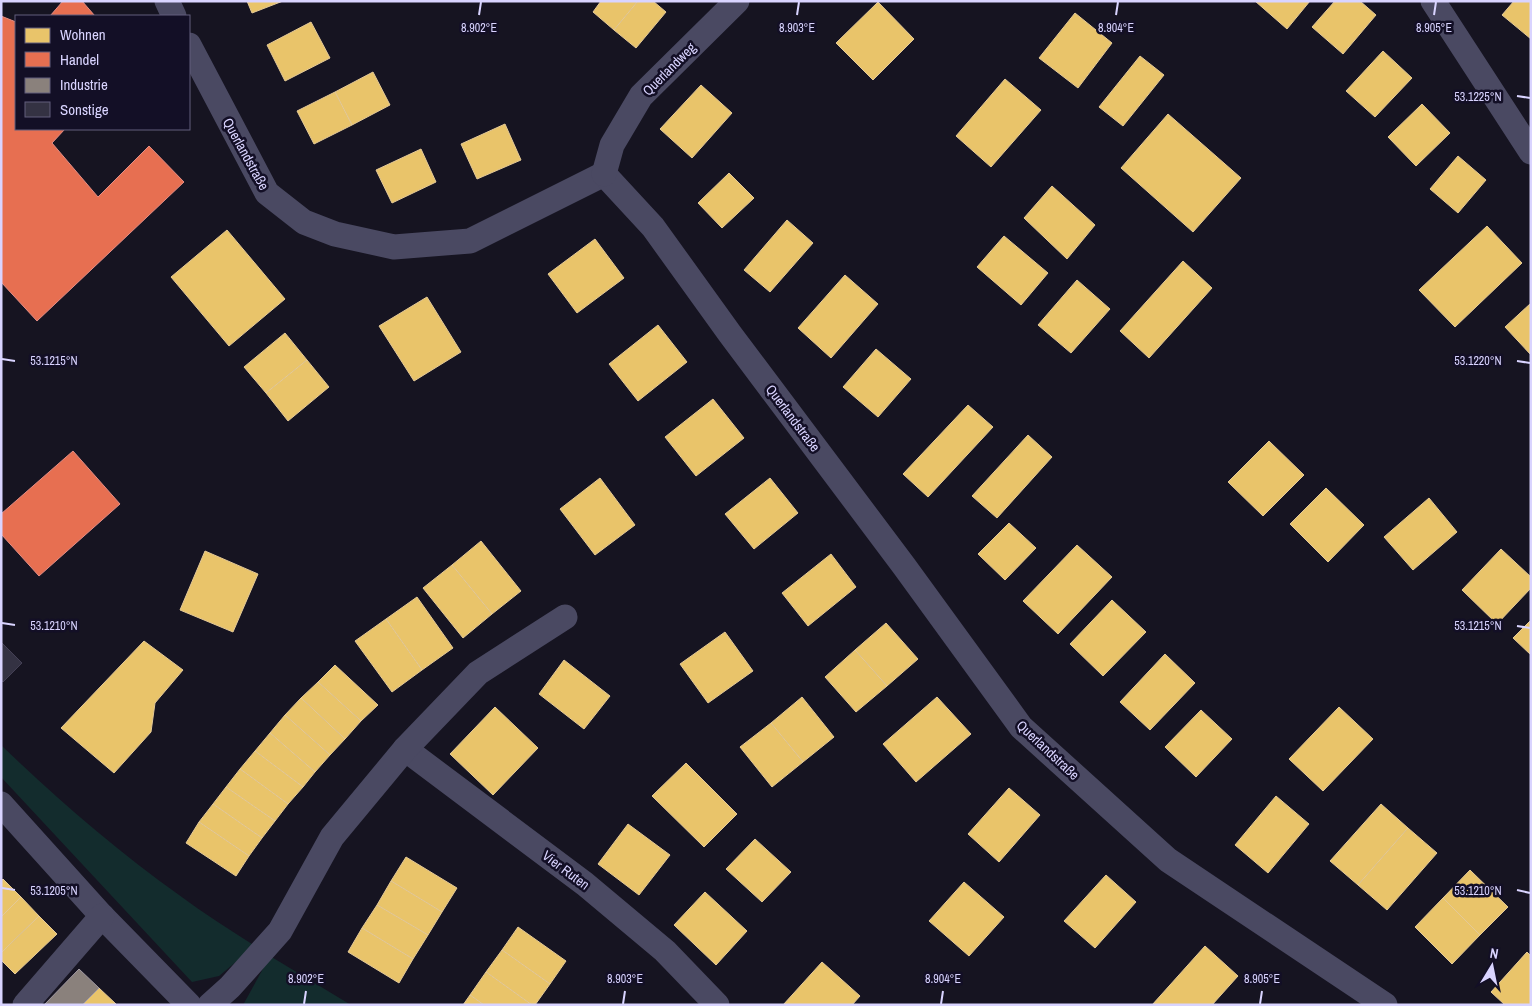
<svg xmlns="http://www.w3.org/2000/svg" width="1532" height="1006" font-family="'Archivo Narrow',sans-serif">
<rect width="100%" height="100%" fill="#161421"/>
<g fill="#132c2d">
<path d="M1,745C57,799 116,850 179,895C203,913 229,929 255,946L219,976L192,982L1,777Z"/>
<path d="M270,956L351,1005H243Z"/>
</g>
<g fill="#e9c46a" stroke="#e4c997">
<path d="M247,1H283L252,13Z"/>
<path d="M601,1H638L614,30L593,12Z"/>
<path d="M638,1H653L666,12L636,48L614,30Z"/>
<path d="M1255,1H1310L1287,29Z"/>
<path d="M1335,1H1360L1376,15L1343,54L1312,27Z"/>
<path d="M1514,1H1531V39L1502,15Z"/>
<path d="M878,2L914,39L873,80L836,43Z"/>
<path d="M1075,13L1112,43L1078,88L1039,58Z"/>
<path d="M311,22L330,58L285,81L267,45Z"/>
<path d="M1383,51L1412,78L1375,117L1346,91Z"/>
<path d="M1140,56L1164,75L1123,126L1099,107Z"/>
<path d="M373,72L390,105L352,125L335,92Z"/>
<path d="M1005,79L1041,110L991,167L956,136Z"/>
<path d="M701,85L732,113L692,158L660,129Z"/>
<path d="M335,92L352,125L314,144L297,111Z"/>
<path d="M1422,104L1450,133L1416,166L1388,137Z"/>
<path d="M1168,114L1241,178L1193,232L1121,168Z"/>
<path d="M505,124L521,160L477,179L461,144Z"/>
<path d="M421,149L436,182L392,203L376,170Z"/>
<path d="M1458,156L1486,180L1458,213L1430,189Z"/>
<path d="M729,173L754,198L722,228L698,203Z"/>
<path d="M1052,186L1095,225L1067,259L1024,218Z"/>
<path d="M787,220L813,243L770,292L744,270Z"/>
<path d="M1487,226L1522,263L1455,327L1419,290Z"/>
<path d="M227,230L285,299L229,346L171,277Z"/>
<path d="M1004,236L1048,273L1021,305L977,267Z"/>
<path d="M595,239L624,278L577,313L548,274Z"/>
<path d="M1183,261L1212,288L1149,358L1120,331Z"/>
<path d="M845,275L878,304L831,358L798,328Z"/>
<path d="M1077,280L1110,309L1071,353L1038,325Z"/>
<path d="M427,297L461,352L414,381L379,326Z"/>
<path d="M1531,303V355L1505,327Z"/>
<path d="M658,325L687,362L638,401L609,364Z"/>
<path d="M285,333L307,360L266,393L244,367Z"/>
<path d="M876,349L911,379L878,417L843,387Z"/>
<path d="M307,360L329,387L288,421L266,393Z"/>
<path d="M713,399L744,438L696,476L665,437Z"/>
<path d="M968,405L993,427L928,497L903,474Z"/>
<path d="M1028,435L1052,457L997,518L972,496Z"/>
<path d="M1269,441L1304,475L1263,516L1228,482Z"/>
<path d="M600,478L635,525L595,555L560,509Z"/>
<path d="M770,478L798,513L754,549L725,514Z"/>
<path d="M1326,488L1364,525L1328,562L1290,524Z"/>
<path d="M1429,498L1457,532L1413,570L1384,537Z"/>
<path d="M1009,523L1036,548L1005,580L978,554Z"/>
<path d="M481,541L521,591L492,614L452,565Z"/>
<path d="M1077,545L1112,577L1058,634L1023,601Z"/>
<path d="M1501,549L1531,577V588L1497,624L1462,590Z"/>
<path d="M205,551L258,574L233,632L180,610Z"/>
<path d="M831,554L856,587L808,626L782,593Z"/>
<path d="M452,565L492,614L463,638L423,588Z"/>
<path d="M417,597L453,648L422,670L386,619Z"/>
<path d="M1112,600L1146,632L1103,676L1070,644Z"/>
<path d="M386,619L422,670L392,692L355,641Z"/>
<path d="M1531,620V655L1513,638Z"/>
<path d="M886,623L918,659L887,686L855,650Z"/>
<path d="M725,632L753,671L708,703L680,664Z"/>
<path d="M144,641L183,670L155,703L151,732L114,773L61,728Z"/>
<path d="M855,650L887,686L856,712L825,677Z"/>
<path d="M1165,654L1195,683L1150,730L1120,702Z"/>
<path d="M564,660L610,696L584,729L539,694Z"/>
<path d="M335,665L378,705L361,721L318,682Z"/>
<path d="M318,682L361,721L345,739L301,698Z"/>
<path d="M802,697L834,737L803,762L771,723Z"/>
<path d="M937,697L971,734L916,782L883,744Z"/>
<path d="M301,698L345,739L330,755L285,715Z"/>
<path d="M495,707L538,748L493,795L450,754Z"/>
<path d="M1339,707L1373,739L1323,791L1289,759Z"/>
<path d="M1201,710L1232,739L1196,777L1165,747Z"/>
<path d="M285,715L330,755L315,772L270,733Z"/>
<path d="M771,723L803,762L772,787L740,747Z"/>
<path d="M270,733L315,772L303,787L255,751Z"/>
<path d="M255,751L303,787L288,804L240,769Z"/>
<path d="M686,763L737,814L704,847L652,796Z"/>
<path d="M240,769L288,804L275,821L226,787Z"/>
<path d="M226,787L275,821L262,838L213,804Z"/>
<path d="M1009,788L1040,815L999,862L968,834Z"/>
<path d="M1276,796L1309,824L1268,873L1235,845Z"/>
<path d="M213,804L262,838L249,856L199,822Z"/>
<path d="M1381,804L1408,828L1358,885L1330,861Z"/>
<path d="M199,822L249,856L236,876L186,843Z"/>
<path d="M628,824L670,855L639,895L598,864Z"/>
<path d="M1408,828L1437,853L1387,910L1358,885Z"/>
<path d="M755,839L791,872L762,902L726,869Z"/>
<path d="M406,857L457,888L442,912L391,881Z"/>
<path d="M1470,870L1508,907L1480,935L1443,898Z"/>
<path d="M1106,875L1136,902L1095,948L1064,921Z"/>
<path d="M3,879L21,897L1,917V881Z"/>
<path d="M391,881L442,912L428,935L377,905Z"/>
<path d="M964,882L1004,917L969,956L929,921Z"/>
<path d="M705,892L747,931L716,965L674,925Z"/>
<path d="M21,897L39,916L1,953V917Z"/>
<path d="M1443,898L1480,935L1452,964L1415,927Z"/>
<path d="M377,905L428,935L413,959L362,928Z"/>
<path d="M39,916L57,934L15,974L1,960V953Z"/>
<path d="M518,927L566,961L550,984L502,950Z"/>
<path d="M362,928L413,959L399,983L348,952Z"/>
<path d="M1205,946L1238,976L1212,1005H1152Z"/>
<path d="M502,950L550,984L535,1005H532L486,972Z"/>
<path d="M1527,952L1531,956V1005H1505L1491,992Z"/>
<path d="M822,962L860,996L852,1005H783Z"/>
<path d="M486,972L532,1005H484L470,995Z"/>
<path d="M99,988L116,1004L82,1005Z"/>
<path d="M470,995L484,1005H463Z"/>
</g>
<g fill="#e76f51" stroke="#e38d85">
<path d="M63,1H82L95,16H50Z"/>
<path d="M1,16L16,22V129H65L52,143L98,197L149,146L184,182L37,321L1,282Z"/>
<path d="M73,451L120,504L39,576L1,534V514Z"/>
</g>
<path fill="#8a817c" stroke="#a29aa3" d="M79,969L99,988L82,1005H44Z"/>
<path fill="#343243" stroke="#433f54" d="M1,642L22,663L3,682L1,680Z"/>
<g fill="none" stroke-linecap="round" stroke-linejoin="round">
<g stroke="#4a4962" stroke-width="25">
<path d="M167,1L174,16"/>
<path d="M1433,1L1531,152"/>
<path d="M189,45L267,193L304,222L335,234L394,247L470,241L604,174"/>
<path d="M604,174L653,227L730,334L904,566L1021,727L1168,860L1385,1005"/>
<path d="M604,174L612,145L641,96L737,1"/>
<path d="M405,749L585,884L665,951L717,1005"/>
<path d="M1,804L102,916L189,1005"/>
<path d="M25,1005L102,916"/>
<path d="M210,1005L230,987L280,931L332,837L405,749L478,673L565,617"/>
</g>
</g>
<path fill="none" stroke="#d9d4ff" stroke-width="2" d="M479,15L481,2M797,15L799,2M1116,15L1118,2M1434,15L1436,2M1517,96L1530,98M2,359L15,361M1517,361L1530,363M2,623L15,625M1517,626L1530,628M2,888L15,890M1517,890L1530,893M304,1004L306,991M623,1004L625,991M941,1004L943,991M1260,1004L1262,991"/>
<g text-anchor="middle" stroke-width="5" stroke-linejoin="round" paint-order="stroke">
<g font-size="14" fill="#d9d4ff" stroke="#130f26">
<text transform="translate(669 69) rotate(-45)" y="5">Querlandweg</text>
<text transform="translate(246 154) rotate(61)" y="5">Querlandstraße</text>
<text transform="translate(793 418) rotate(53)" y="5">Querlandstraße</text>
<text transform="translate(1048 750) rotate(43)" y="5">Querlandstraße</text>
<text transform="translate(566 870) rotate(37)" y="5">Vier Ruten</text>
</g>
</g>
<g font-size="12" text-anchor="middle" fill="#d9d4ff" stroke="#130f26" stroke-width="5" stroke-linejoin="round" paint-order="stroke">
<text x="479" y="32">8.902°E</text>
<text x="797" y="32">8.903°E</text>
<text x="1116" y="32">8.904°E</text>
<text x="1434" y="32">8.905°E</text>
<text x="1478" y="101">53.1225°N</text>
<text x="54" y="365">53.1215°N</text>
<text x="1478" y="365">53.1220°N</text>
<text x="54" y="630">53.1210°N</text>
<text x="1478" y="630">53.1215°N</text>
<text x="54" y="895">53.1205°N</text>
<text x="1478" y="895">53.1210°N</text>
<text x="306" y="983">8.902°E</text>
<text x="625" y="983">8.903°E</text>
<text x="943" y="983">8.904°E</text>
<text x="1262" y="983">8.905°E</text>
</g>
<rect width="1532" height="1006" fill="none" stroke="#d9d4ff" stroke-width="5"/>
<rect x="15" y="15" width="175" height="115" fill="#130f26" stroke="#625e7d"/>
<rect x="25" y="28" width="25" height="15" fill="#e9c46a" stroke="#625e7d"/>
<text x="60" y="40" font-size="15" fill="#d9d4ff">Wohnen</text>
<rect x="25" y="52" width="25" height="15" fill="#e76f51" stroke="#625e7d"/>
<text x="60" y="65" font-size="15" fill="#d9d4ff">Handel</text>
<rect x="25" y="78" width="25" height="15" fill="#8a817c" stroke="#625e7d"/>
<text x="60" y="90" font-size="15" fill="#d9d4ff">Industrie</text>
<rect x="25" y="102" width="25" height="15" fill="#343243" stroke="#625e7d"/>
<text x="60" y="115" font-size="15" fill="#d9d4ff">Sonstige</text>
<g transform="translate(1492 966) rotate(10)" stroke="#130f26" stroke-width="4" paint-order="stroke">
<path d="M0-4L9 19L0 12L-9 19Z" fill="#d9d4ff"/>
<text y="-8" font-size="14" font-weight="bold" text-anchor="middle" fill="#d9d4ff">N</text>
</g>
</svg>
